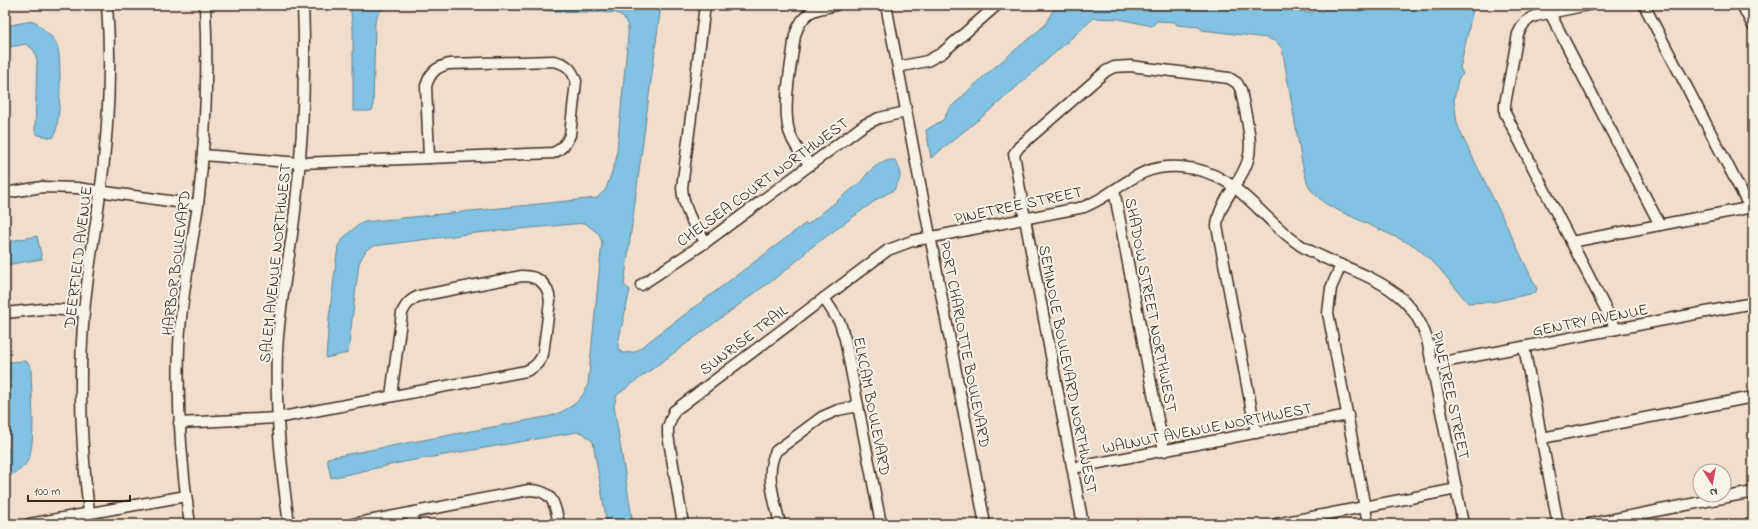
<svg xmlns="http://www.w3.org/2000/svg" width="1758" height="529" font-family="'Indie Flower',sans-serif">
<rect width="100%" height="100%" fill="#f0decd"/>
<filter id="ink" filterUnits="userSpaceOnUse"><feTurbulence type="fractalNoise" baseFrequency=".025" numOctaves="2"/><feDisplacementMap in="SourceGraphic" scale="8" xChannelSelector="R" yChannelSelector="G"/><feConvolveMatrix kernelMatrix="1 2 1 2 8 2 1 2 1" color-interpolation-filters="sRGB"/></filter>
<g filter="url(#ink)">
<g fill="#82c2e3" stroke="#668594">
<path d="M350,5H661L624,285L630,290L618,343V348L622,353L635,352L806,223L807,225L862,181C868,170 883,159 895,160L900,170V178L894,190L879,198L805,252L804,255L782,273L617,395L614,406L633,524H607L593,442L583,433L577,432L404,462L331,478L327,458L551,416C568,410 582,402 588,384L602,242L599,234L585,223L476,233L374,246L366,250L359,263L348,353L326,358L329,318L338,246C344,236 353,228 364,222L597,198L606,189L616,160L628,36C629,26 626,16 616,13L390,6C381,9 377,13 375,23L373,109L371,111H353V30Z"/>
<path d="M1059,5H1261L1304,12H1312L1319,9L1321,12L1325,9V5H1474L1460,68L1463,74L1458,79L1454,100L1457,123L1463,138L1500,212L1537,289L1535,293L1492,302L1468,303L1438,267L1415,246L1331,207L1323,202L1311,190L1307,182L1302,163L1282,48L1275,41L1267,38L1202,30L1199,27L1177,25L1175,22L1157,21L1152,26L1119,19L1094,18L994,107L931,158L926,130L943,120L949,109L983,77L1044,26L1054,9Z"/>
<path d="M32,21L36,22C42,29 54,37 57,45C62,57 61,130 53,138L38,135L35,131L37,60L34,50L26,44L5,48V26Z"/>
<path d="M37,236L42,259L5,265V242Z"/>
<path d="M26,361L31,367C31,393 36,431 30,455C27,467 16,474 5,477V456L9,450L10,444L9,362Z"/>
</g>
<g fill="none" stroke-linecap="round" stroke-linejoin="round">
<defs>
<g id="minor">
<path d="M705,5L682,188C684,210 693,225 706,242"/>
<path d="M886,5L985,524"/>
<path d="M1588,5L1535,16C1526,20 1522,25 1518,34L1505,104V113L1616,329"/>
<path d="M1644,5L1750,208"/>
<path d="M1742,5L1753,26"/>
<path d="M1550,13L1660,225"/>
<path d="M553,61C566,63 572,69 576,81L570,135C566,144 562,149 553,153L429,158L426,86C430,73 436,67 449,64Z"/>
<path d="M898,67L927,61L942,53L997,5"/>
<path d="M203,155L300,163L429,158"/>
<path d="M810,165C801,154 793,144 789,131C782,105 792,62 795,35C803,11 814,9 836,5"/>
<path d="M1114,190L1164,451"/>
<path d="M5,193L42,187L77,188L198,205"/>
<path d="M1571,242L1753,207"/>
<path d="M1341,265L1331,288L1328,313L1368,524"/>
<path d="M641,285L706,242L864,125L879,118L906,112"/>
<path d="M824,298L840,323L845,339L881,524"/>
<path d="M5,313L43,309L84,311"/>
<path d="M1524,347L1558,524"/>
<path d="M1433,364L1753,303"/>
<path d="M179,423L277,418L526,371C535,367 539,363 543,354L550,301C548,284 539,276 522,276L419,296C410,300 406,304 402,313L391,396"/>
<path d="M1542,438L1753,397"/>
<path d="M1073,468L1348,415"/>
<path d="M89,512C81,446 78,380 84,313C87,275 94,239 99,202C108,137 112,70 107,5"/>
<path d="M412,513L413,524"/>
<path d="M29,524L186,496"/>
<path d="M190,524C181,465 177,406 179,346C181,298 191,252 198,205C206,138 208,72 205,5"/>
<path d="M289,524C281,466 275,410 277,352C279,304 290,258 295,211C303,142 306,74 303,5"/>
<path d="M353,524L529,490C553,490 555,504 559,524"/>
<path d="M683,524L668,435V427L674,411L888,250L912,241L1084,207C1121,192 1135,164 1180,167C1237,170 1258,217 1300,245C1329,264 1367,271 1395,293C1411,305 1421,321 1427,339L1463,524"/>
<path d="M780,524C775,501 764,473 776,451L822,417L838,410L858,406"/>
<path d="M1083,524L1025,219L1014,154L1019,147L1106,71L1114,67L1130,66L1229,78L1237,83L1241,90C1244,110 1254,140 1248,160C1241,184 1219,200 1217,226L1256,433"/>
<path d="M1276,524L1457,489"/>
<path d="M1589,524L1753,492"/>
</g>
</defs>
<use href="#minor" stroke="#3b2a1e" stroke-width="13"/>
<use href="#minor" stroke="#f7f3e8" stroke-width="10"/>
</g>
</g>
<g text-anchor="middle" stroke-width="4" stroke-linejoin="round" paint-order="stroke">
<g font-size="16" fill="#3b2a1e" stroke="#f7f3e8">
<text transform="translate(762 181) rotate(-36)" y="6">CHELSEA COURT NORTHWEST</text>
<text transform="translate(1018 204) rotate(-12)" y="6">PINETREE STREET</text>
<text transform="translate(77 257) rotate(-83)" y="6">DEERFIELD AVENUE</text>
<text transform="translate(175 263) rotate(-83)" y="6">HARBOR BOULEVARD</text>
<text transform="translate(274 263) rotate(-84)" y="6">SALEM AVENUE NORTHWEST</text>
<text transform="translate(1152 305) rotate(79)" y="6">SHADOW STREET NORTHWEST</text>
<text transform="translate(1590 319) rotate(-11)" y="6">GENTRY AVENUE</text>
<text transform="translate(743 339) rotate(-37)" y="6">SUNRISE TRAIL</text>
<text transform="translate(966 344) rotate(79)" y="6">PORT CHARLOTTE BOULEVARD</text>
<text transform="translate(1069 369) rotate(79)" y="6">SEMINOLE BOULEVARD NORTHWEST</text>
<text transform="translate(1452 395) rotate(78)" y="6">PINETREE STREET</text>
<text transform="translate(873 406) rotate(79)" y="6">ELKCAM BOULEVARD</text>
<text transform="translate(1207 427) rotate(-11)" y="6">WALNUT AVENUE NORTHWEST</text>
</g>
</g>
<rect width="1758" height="529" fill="none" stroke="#f7f3e8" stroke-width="20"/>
<rect x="10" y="10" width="1738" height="509" fill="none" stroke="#3b2a1e" stroke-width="1.5" filter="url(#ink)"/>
<g transform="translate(1712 483) rotate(169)"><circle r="19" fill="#f7f3e8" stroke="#aca397"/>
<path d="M0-3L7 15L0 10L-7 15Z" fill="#d1495b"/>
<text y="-6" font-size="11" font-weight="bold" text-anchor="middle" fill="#3b2a1e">N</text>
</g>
<path d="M28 495v6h102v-6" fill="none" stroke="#3b2a1e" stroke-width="2"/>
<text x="34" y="495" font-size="12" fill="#3b2a1e" stroke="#f7f3e8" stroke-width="3" paint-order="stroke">100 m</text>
</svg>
